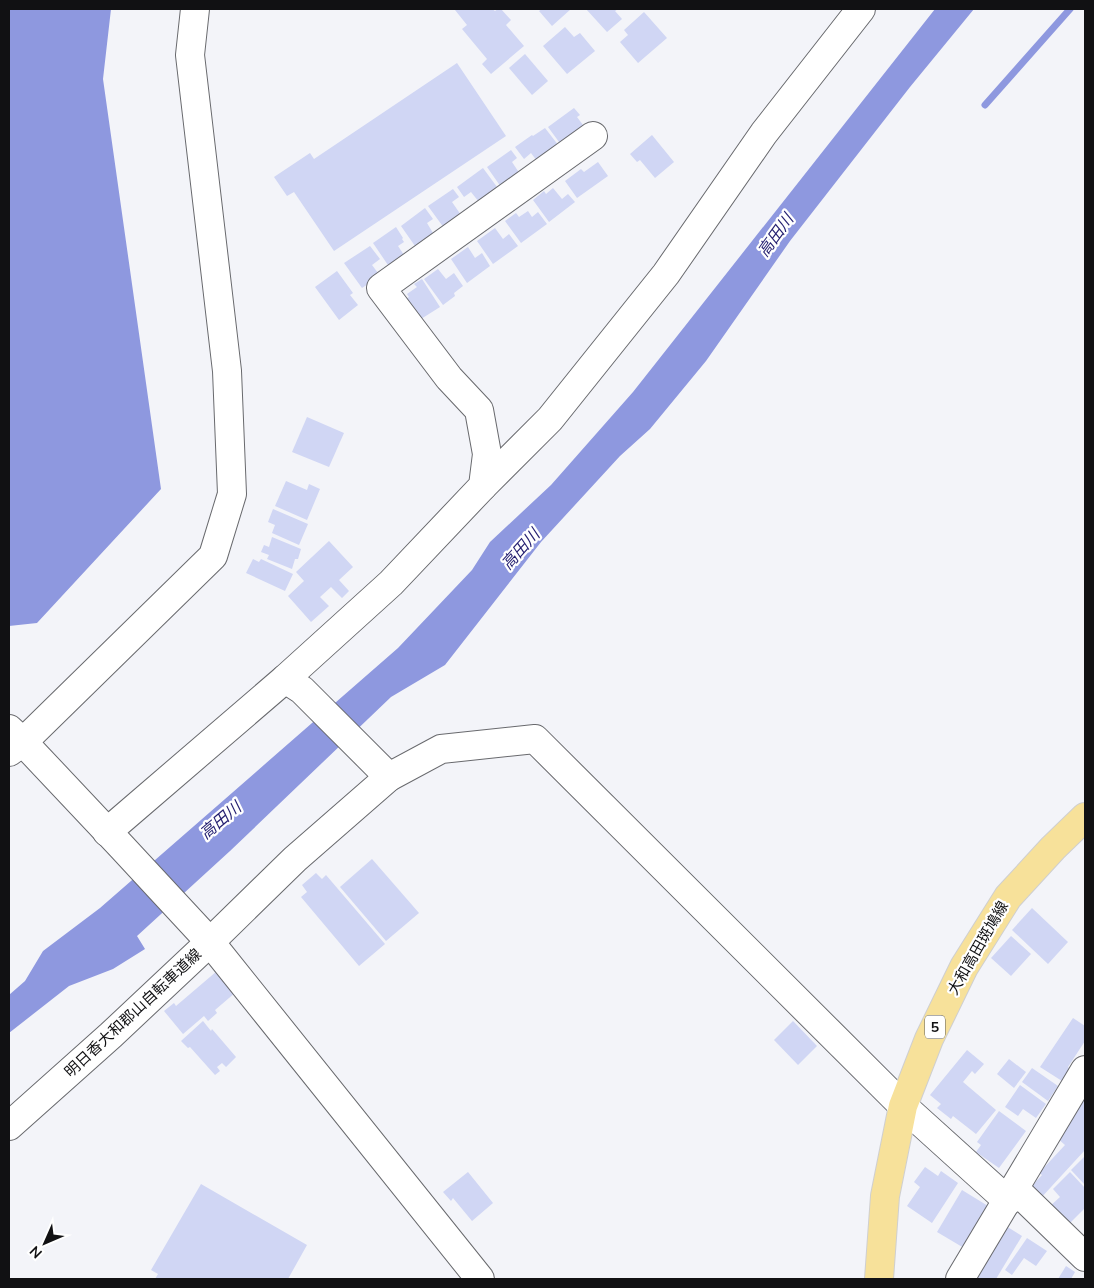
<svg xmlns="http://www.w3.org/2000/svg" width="1094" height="1288" font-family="Mulish,'Noto Sans JP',sans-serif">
<rect width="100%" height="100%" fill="#f3f4f9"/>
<g fill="#8e98df">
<path d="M9,9H111L103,79L161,489L37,623L9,626Z"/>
<path d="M935,9H974L910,87L790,241L706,361L650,429L620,456L541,542L445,665L391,697L230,851L137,936L145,949L113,969L69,986L9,1033V995L25,981L43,951L100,908L398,648L472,570L490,542L551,485L633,392Z"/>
</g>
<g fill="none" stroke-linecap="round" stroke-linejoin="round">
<path stroke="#8e98df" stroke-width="7" d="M985,105L1070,9"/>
</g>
<g fill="#d0d6f4">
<path d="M457,9H492L495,11L498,9H501L511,20L506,25L524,46L491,74L482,64L487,59L462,29L467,25L455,10Z"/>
<path d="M542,9H571L552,26L539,11Z"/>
<path d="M586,9H618L615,11L622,19L607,32Z"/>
<path d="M644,12L667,38L638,63L620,42L628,35L624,30Z"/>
<path d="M565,27L574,37L580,33L595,51L567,74L543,46Z"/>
<path d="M525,54L548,81L532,95L509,68Z"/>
<path d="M457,63L506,136L334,251L294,192L287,196L274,177L310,153L314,159Z"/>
<path d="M574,108L580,115L577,117L586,129L562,146L548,127Z"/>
<path d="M545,128L559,146L537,161L531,153L524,159L515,147L532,135L533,136Z"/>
<path d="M652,135L674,162L655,178L640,160L637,162L630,154Z"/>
<path d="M511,150L517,158L512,162L520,174L501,187L487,167Z"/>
<path d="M598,162L608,176L577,198L565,181L581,169L584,172Z"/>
<path d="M483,168L500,191L479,202L471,192L464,197L457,187Z"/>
<path d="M553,188L562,199L568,194L575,202L549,222L533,200L544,191L546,194Z"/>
<path d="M453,189L459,197L452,202L461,215L444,228L428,206Z"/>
<path d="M425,208L433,219L427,223L433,233L415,246L401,226Z"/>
<path d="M528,211L532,217L538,212L547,224L521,243L505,221L516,213L519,217Z"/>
<path d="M396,227L403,238L402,239L404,242L398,246L404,255L390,268L373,243Z"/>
<path d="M495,228L503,239L509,234L518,246L493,264L477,241Z"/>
<path d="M370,246L380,259L372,265L378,273L372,278L374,280L362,288L344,263Z"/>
<path d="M468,247L475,258L482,253L490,266L467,283L451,259Z"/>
<path d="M438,269L446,279L454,273L463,286L454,293L455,296L443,305L424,279Z"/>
<path d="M337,271L353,293L350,295L358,305L339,320L315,287Z"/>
<path d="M422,279L440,307L421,319L402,301L409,297L407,294L417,287L414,284Z"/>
<path d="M307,417L344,433L329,467L292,452Z"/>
<path d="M286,481L307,490L309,484L320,489L307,520L275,506Z"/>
<path d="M273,509L308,524L299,545L272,533L275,525L268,522Z"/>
<path d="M272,537L301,549L298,559H295L292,569L267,559L269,555L261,552L264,545L269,547Z"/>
<path d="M329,541L353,567L339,580L349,591L342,598L331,587L320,597L329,606L311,622L288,596L304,581L296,572Z"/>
<path d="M253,559L259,562L261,559L293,574L285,591L246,573Z"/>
<path d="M372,859L419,913L386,941L340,887Z"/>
<path d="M316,873L322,879L326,875L385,944L359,966L301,897L307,892L302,885Z"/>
<path d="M1032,908L1068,942L1048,964L1012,930Z"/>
<path d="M1011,936L1031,954L1011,976L991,958Z"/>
<path d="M217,971L236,992L215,1010L217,1013L208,1021L204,1016L183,1034L164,1011L174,1003L176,1006Z"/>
<path d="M1073,1018L1085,1026V1041L1068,1067L1070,1069L1062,1081L1040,1067Z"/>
<path d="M203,1021L211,1031L212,1029L236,1057L226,1067L222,1063L217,1067L220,1071L215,1075L190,1047L188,1048L181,1041Z"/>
<path d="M793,1021L817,1046L798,1065L774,1040Z"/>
<path d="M967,1050L984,1064L975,1074L972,1071L963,1082L996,1110L976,1134L953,1116L951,1119L937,1108L941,1104L930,1095Z"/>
<path d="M1009,1059L1026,1072L1014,1088L997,1074Z"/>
<path d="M1032,1068L1058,1086L1048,1101L1022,1082Z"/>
<path d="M1020,1085L1046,1104L1036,1118L1023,1109L1018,1116L1005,1107Z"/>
<path d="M1085,1094V1150L1040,1199L1029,1189L1042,1175L1039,1173L1065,1145L1057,1138L1069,1125L1067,1123L1076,1112L1074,1110Z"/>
<path d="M999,1111L1026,1131L999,1168L976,1152L981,1145L977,1142Z"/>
<path d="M1085,1156V1185L1071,1170Z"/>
<path d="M925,1167L938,1176L941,1171L958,1183L932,1223L907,1206L920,1187L914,1182Z"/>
<path d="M468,1172L493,1203L472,1221L453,1198L451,1201L443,1192Z"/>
<path d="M1070,1172L1085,1188V1208L1066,1227L1048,1208L1060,1197L1053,1189Z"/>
<path d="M201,1184L307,1245L288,1279H155L158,1274L151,1270Z"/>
<path d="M962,1190L988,1206L964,1248L937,1232Z"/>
<path d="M1006,1226L1022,1236L996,1279H974Z"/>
<path d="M1027,1238L1047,1251L1036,1266L1024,1258L1012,1275L1005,1270Z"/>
<path d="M1066,1266L1075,1272L1071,1279H1058Z"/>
</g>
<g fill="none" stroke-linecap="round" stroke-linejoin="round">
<defs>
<g id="minor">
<path d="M483,486L550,419L666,274L764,133L861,9"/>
<path d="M285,679L302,690L389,777"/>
<path d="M9,729L23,742L121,846L210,942L480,1279"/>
<path d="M9,752L23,742L213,556L232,494L227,371L190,55L195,9"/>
<path d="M107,832L285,679L391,583L483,486L487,454L479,410L449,378L381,288L593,136"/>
<path d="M9,1126L111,1035L210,942L295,859L389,777L441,749L535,739L903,1106L1008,1201"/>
<path d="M1015,1189L1085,1257"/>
<path d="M960,1279L1085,1070"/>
</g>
<path id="major" d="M879,1279L885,1196L903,1106L929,1039L964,967L1008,897L1053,848L1085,817"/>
</defs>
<use href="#minor" stroke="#68696d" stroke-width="30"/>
<use href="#major" stroke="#cfcfd0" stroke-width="30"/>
<use href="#minor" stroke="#fff" stroke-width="28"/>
<use href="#major" stroke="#f7e19a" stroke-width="28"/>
</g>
<g text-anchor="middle" stroke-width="4.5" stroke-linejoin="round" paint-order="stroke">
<rect fill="#fff" stroke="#58585a" stroke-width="1" x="925" y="1015.5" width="20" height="23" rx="4"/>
<g font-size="14" font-weight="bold" fill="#111113">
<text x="935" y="1032">5</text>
</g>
<g font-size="15" fill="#111113" stroke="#fff">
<text transform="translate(978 948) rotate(-60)" y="5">大和高田斑鳩線</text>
<text transform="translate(133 1013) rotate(-43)" y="5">明日香大和郡山自転車道線</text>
</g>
<g font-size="16" font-style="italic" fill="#231e70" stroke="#fff">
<text transform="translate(775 235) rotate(-54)" y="6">高田川</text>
<text transform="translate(520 549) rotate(-48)" y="6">高田川</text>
<text transform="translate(220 820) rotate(-40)" y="6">高田川</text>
</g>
</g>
<rect width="1094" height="1288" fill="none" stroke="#111113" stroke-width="20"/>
<g transform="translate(45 1243) rotate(225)" stroke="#ffffff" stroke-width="4" paint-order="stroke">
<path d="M0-4L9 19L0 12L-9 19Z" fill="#111113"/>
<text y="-8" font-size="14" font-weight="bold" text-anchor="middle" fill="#111113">N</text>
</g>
</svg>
